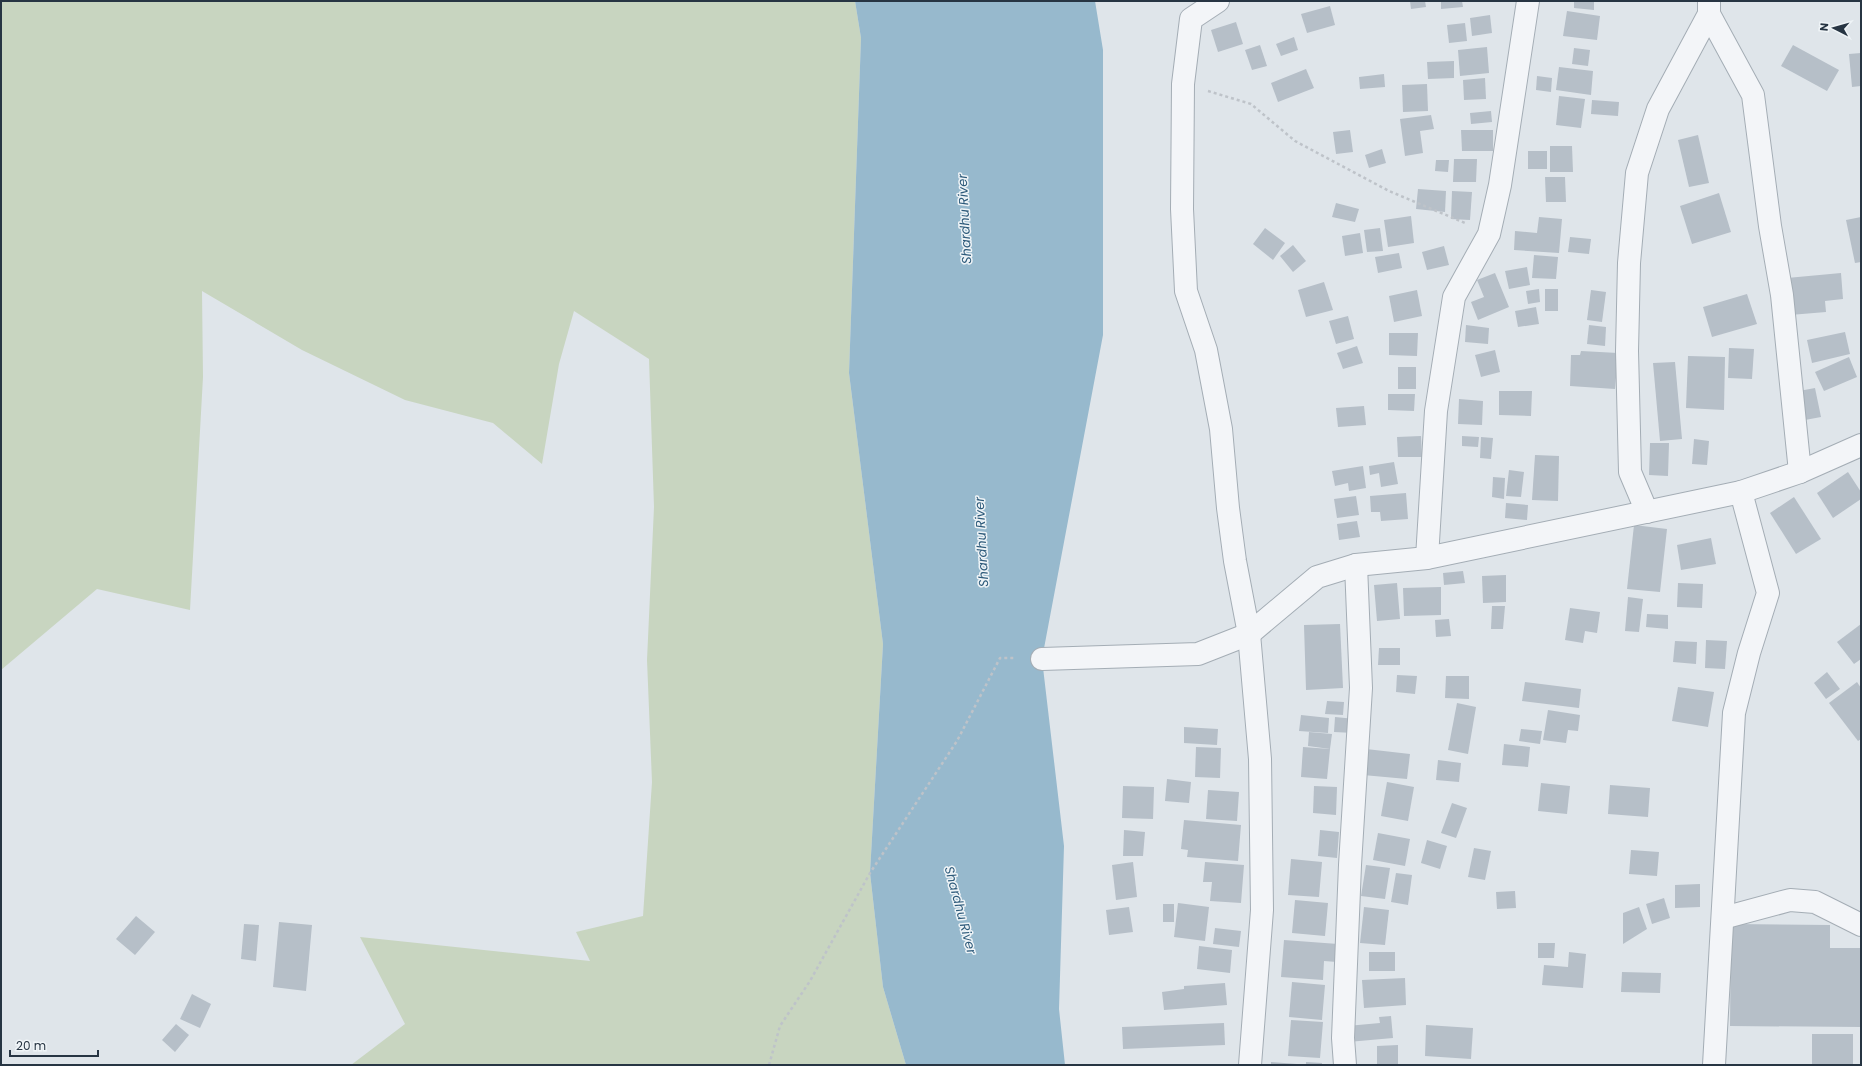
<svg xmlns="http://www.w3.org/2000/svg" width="1862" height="1066" font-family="Poppins,sans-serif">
<rect width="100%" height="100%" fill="#dfe5ea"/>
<path fill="#c8d5c0" d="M1,1H855L861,38L849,373L883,644L870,873L883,987L906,1065H351L405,1024L360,937L590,961L576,932L643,916L652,782L647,660L654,507L649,359L574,311L559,364L542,464L493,423L405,400L302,350L202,291L203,377L190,610L97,589L1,670Z"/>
<path fill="#97b9cd" d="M855,1H1095L1103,50V335L1042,659L1064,846L1059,1009L1065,1065H906L883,987L870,873L883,644L849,373L861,38Z"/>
<g fill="#b6bfc8">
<path d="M1410,1H1425L1426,7L1411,9Z"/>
<path d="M1441,1H1462L1463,7L1441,9Z"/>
<path d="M1574,1H1594V10L1574,8Z"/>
<path d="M1330,6L1335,25L1307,33L1301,14Z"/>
<path d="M1567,11L1600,16L1597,40L1563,36Z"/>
<path d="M1490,15L1492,33L1472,36L1470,18Z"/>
<path d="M1236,22L1243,44L1218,52L1211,30Z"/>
<path d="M1465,23L1467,41L1449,43L1447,25Z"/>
<path d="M1294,37L1298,50L1281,56L1276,44Z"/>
<path d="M1260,45L1267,66L1252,70L1245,50Z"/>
<path d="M1793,45L1839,70L1827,91L1781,66Z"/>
<path d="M1487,47L1489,73L1460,76L1458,50Z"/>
<path d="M1574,48L1590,50L1588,66L1572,64Z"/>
<path d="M1861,53V86L1852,87L1849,54Z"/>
<path d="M1454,61V78L1428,79L1427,62Z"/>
<path d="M1559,67L1593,71L1591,95L1556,90Z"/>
<path d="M1306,69L1314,88L1278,102L1271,83Z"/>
<path d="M1384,74L1385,87L1360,89L1359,77Z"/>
<path d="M1537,76L1552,78L1551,92L1536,90Z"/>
<path d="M1485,78L1486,99L1464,100L1463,80Z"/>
<path d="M1427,84L1428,111L1403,112L1402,85Z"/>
<path d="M1559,96L1585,99L1581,128L1556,125Z"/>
<path d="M1592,100L1619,102L1618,116L1591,114Z"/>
<path d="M1491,111L1492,122L1471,124L1470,113Z"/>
<path d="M1431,115L1434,129L1420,131L1423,153L1405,156L1400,119Z"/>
<path d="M1350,130L1353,152L1336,154L1333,132Z"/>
<path d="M1461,130H1493V151H1462Z"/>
<path d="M1698,135L1709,183L1689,187L1678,140Z"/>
<path d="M1550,146H1572L1573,172H1550Z"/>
<path d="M1382,149L1386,163L1369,168L1365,155Z"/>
<rect x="1528" y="151" width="19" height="18"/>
<path d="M1454,159H1477L1476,182H1453Z"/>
<path d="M1436,160H1449L1448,172L1435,171Z"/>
<path d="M1545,177H1565L1566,202H1546Z"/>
<path d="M1418,189L1446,191L1445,212L1416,209Z"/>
<path d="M1452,191L1472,192L1470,220L1451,219Z"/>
<path d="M1719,193L1731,232L1692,244L1680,206Z"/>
<path d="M1336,203L1359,209L1355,222L1332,217Z"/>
<path d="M1411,216L1414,243L1388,247L1384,220Z"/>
<path d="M1539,217L1562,219L1559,253L1514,250L1515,231L1537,233Z"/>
<path d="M1861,217V262L1855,263L1846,220Z"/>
<path d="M1265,228L1285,243L1273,260L1253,244Z"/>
<path d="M1380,228L1383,251L1367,252L1364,230Z"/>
<path d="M1360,233L1363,253L1345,256L1342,236Z"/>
<path d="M1570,237L1591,239L1589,254L1568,252Z"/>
<path d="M1293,245L1306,261L1293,272L1280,256Z"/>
<path d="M1444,246L1449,265L1427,270L1422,252Z"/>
<path d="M1399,253L1402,268L1378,273L1375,257Z"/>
<path d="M1534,255L1558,257L1556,279L1532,278Z"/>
<path d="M1527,267L1530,285L1509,289L1505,271Z"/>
<path d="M1495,273L1509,307L1478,320L1471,302L1484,297L1477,280Z"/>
<path d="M1841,273L1843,299L1825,301L1826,312L1790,315L1787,278Z"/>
<path d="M1324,282L1333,310L1306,317L1298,290Z"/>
<path d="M1539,289L1540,302L1528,304L1526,291Z"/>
<rect x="1545" y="289" width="13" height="22"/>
<path d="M1417,290L1422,316L1394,322L1389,296Z"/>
<path d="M1591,290L1606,292L1602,322L1587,320Z"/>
<path d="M1747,294L1757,324L1712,337L1703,307Z"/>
<path d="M1536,307L1539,324L1518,327L1515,311Z"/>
<path d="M1348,316L1354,339L1336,344L1329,321Z"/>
<path d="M1466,325L1489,328L1488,344L1465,342Z"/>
<path d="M1589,325L1606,327L1605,346L1587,344Z"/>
<path d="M1845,332L1850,354L1812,363L1807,340Z"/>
<path d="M1389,333H1418L1417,356L1389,355Z"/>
<path d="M1357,346L1363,363L1343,369L1337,353Z"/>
<path d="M1729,348L1754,349L1752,379L1728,378Z"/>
<path d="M1495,350L1500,372L1481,377L1475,355Z"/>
<path d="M1581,351L1618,353L1615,389L1570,386L1571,355H1580Z"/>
<path d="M1688,356L1725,357L1724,410L1686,408Z"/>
<path d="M1849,357L1857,377L1824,391L1815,372Z"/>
<path d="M1675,362L1682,439L1660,441L1653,363Z"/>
<rect x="1398" y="367" width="18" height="22"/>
<path d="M1815,388L1821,417L1805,420L1799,391Z"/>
<path d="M1499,391H1532L1531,416L1499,415Z"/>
<path d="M1388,394H1415L1414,411L1388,410Z"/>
<path d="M1459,399L1483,401L1482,425L1458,424Z"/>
<path d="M1364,406L1366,425L1338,427L1336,408Z"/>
<path d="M1421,436L1422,457H1398L1397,437Z"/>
<path d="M1462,436L1479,437L1478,447L1462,446Z"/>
<path d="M1481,437L1493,438L1491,459L1480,458Z"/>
<path d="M1694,439L1709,441L1707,465L1692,464Z"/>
<path d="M1650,443H1669L1668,476L1649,475Z"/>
<path d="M1535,455L1559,456L1558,501L1532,500Z"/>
<path d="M1394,462L1398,484L1381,487L1379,473L1370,475L1369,466Z"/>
<path d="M1363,466L1366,488L1349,491L1348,483L1335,486L1332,471Z"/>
<path d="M1509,470L1524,472L1521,497L1506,496Z"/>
<path d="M1848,472L1861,492V499L1833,518L1817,493Z"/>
<path d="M1493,477L1505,478L1504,499L1492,497Z"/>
<path d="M1406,493L1408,519L1381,521L1380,512H1371L1370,496Z"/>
<path d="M1356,496L1359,515L1337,518L1334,499Z"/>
<path d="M1794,497L1821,539L1796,554L1770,513Z"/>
<path d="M1506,503L1528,505L1527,520L1505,518Z"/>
<path d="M1357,521L1360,537L1339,540L1337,524Z"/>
<path d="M1634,525L1667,529L1660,592L1627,589Z"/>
<path d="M1711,538L1716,564L1681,570L1677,545Z"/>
<path d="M1463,571L1465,583L1444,585L1443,573Z"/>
<path d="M1506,575V602L1483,603L1482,576Z"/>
<path d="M1397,583L1400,619L1377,621L1374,585Z"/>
<path d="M1678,583L1703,584L1702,608L1677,607Z"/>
<path d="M1441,587V615L1404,616L1403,588Z"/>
<path d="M1628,597L1643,599L1639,632L1625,631Z"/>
<path d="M1492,606H1505L1503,629H1491Z"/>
<path d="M1570,608L1600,612L1597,633L1585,631L1583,643L1565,640Z"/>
<path d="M1647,614L1668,615V629L1646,627Z"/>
<path d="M1449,619L1451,636L1436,637L1435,620Z"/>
<path d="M1340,624L1343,688L1306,690L1304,625Z"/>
<path d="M1861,624V659L1854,664L1837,642Z"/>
<path d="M1706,640L1727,641L1725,669L1705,668Z"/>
<path d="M1675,641L1697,642L1696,664L1673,662Z"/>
<path d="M1379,648H1400V665H1378Z"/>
<path d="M1827,672L1840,689L1826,699L1814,683Z"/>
<path d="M1397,675L1417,676L1415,694L1396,692Z"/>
<path d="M1446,676H1469V699L1445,698Z"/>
<path d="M1525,682L1581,689L1579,708L1522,701Z"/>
<path d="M1857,682L1861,688V739L1858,741L1829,703Z"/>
<path d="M1678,687L1714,692L1708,727L1672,721Z"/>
<path d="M1327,701L1344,702L1343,715L1325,714Z"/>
<path d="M1457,703L1476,707L1468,754L1448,750Z"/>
<path d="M1548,710L1580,715L1578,731L1568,730L1566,743L1543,740Z"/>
<path d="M1301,715L1329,718L1328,733L1299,731Z"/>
<path d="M1335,717L1355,719L1354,733L1334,732Z"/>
<path d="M1184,727L1218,729L1217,745L1184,743Z"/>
<path d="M1521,729L1542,731L1540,744L1519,741Z"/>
<path d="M1309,732L1332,734L1330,749L1308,746Z"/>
<path d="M1504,744L1530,747L1528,767L1502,765Z"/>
<path d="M1196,747L1221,748L1220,778L1195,777Z"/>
<path d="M1303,747L1330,749L1327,779L1301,777Z"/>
<path d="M1366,749L1410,754L1407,779L1363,775Z"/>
<path d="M1438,760L1461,763L1459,782L1436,780Z"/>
<path d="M1167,779L1191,782L1189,803L1165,801Z"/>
<path d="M1387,782L1414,787L1408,821L1381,816Z"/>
<path d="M1541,783L1570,786L1567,814L1538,811Z"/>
<path d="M1610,785L1650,788L1648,817L1608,814Z"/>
<path d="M1123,786L1154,787L1153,819L1122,818Z"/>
<path d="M1314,786L1337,787L1336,815L1313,813Z"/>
<path d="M1208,790L1239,792L1237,821L1206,819Z"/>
<path d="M1452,803L1467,808L1456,838L1441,833Z"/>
<path d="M1184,820L1241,825L1238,861L1187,857L1188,850L1181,849Z"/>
<path d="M1124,830L1145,832L1143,856H1123Z"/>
<path d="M1320,830L1339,832L1337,858L1318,856Z"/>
<path d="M1378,833L1410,839L1405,866L1373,860Z"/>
<path d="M1427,840L1447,846L1440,869L1421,863Z"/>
<path d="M1474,848L1491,851L1485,880L1468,877Z"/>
<path d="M1631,850L1659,852L1657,876L1629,874Z"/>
<path d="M1291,859L1322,862L1319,897L1288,895Z"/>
<path d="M1133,862L1137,897L1116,900L1112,865Z"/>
<path d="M1205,862L1244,865L1241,903L1210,901L1212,882H1203Z"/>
<path d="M1366,865L1390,868L1385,899L1361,896Z"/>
<path d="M1396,873L1412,875L1408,905L1391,902Z"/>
<path d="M1700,884V907L1675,908V885Z"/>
<path d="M1515,891L1516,908L1497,909L1496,892Z"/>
<path d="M1664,898L1670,918L1652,924L1646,904Z"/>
<path d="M1295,900L1328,903L1325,936L1292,933Z"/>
<path d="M1178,903L1209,907L1205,941L1174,937Z"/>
<rect x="1163" y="904" width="11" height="18"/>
<path d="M1129,907L1133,932L1109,935L1106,910Z"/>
<path d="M1364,907L1389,910L1385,945L1360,943Z"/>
<path d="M1639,907L1647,929L1623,944V913Z"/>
<path d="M136,916L155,932L135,955L116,939Z"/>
<path d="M279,922L312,925L306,991L273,987Z"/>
<path d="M244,924L259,925L256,961L241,959Z"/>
<path d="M1731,924L1830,925V948H1861V1027L1730,1026Z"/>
<path d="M1215,928L1241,931L1239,947L1213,944Z"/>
<path d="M1284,940L1338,944L1337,962L1324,961L1323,980L1281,977Z"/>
<path d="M1538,943H1555L1554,958H1538Z"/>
<path d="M1199,946L1232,950L1230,973L1197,969Z"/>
<rect x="1369" y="952" width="26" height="19"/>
<path d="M1569,952L1586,954L1583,988L1542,985L1544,965L1568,967Z"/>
<path d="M1622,972L1661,973L1660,993L1621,992Z"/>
<path d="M1405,978L1406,1005L1364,1008L1362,980Z"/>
<path d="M1292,982L1325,985L1322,1020L1289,1017Z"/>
<path d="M1225,983L1227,1005L1164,1010L1162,992L1184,989V986Z"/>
<path d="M192,994L211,1004L200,1028L180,1019Z"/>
<path d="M1391,1016L1393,1038L1348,1042L1347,1026L1380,1023L1379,1017Z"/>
<path d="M1291,1020L1323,1022L1320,1058L1288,1056Z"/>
<path d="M1224,1023L1225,1045L1123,1049L1122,1027Z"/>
<path d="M176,1024L189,1035L175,1052L162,1040Z"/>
<path d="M1426,1025L1473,1028L1471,1059L1425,1056Z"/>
<rect x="1812" y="1034" width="41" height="31"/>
<path d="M1398,1045V1065H1377V1046Z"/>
<path d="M1271,1062L1297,1064V1065H1271Z"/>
<path d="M1306,1062L1322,1063V1065H1306Z"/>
</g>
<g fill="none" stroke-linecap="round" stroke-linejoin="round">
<defs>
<g id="minor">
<path d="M1218,1L1191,19L1183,84L1182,209L1186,291L1206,350L1221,429L1228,508L1235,561L1249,634L1260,759L1262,910L1250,1065"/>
<path d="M1709,2V14L1753,95L1770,226L1782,295L1800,472"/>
<path d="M1647,512L1630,472L1627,351L1629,263L1637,173L1658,109L1709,14"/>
<path d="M1427,558L1436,411L1454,297L1489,234L1500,185L1528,1"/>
<path d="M1042,659L1198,654L1249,634L1317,577L1356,565L1427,558L1741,492L1800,472L1861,445"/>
<path d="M1723,918L1790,900L1815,902L1861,925"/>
<path d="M1345,1065L1343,1038L1350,865L1361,688L1356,565"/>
<path d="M1714,1065L1734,713L1749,653L1768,593L1741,492"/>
</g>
</defs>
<use href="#minor" stroke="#a4adb5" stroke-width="24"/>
<g stroke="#bec3c9" stroke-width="2.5" stroke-dasharray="3 3" stroke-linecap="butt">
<path d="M1208,91L1251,104L1295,141L1389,191L1465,223"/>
<path d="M769,1065L780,1026L810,981L870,873L957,741L1000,658H1016"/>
</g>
<use href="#minor" stroke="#f3f5f8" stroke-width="22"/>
</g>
<g text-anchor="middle" stroke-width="3" stroke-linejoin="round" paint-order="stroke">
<g font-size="13" font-style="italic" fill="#2d5a7a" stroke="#eff4f7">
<text transform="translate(964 219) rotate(-93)" y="5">Shardhu River</text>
<text transform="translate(981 542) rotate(-93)" y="5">Shardhu River</text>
<text transform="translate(961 910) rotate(75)" y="5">Shardhu River</text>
</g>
</g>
<rect width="1862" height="1066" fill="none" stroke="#273543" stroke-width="4"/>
<g transform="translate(1834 28) rotate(276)" stroke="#eff4f7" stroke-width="3" paint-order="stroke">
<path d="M0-3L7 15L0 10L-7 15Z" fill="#273543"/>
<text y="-6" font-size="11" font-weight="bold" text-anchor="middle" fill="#273543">N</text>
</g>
<path d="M10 1050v6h88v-6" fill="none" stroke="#273543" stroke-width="2"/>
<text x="16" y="1050" font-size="12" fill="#273543" stroke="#eff4f7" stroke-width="3" paint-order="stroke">20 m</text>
</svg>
